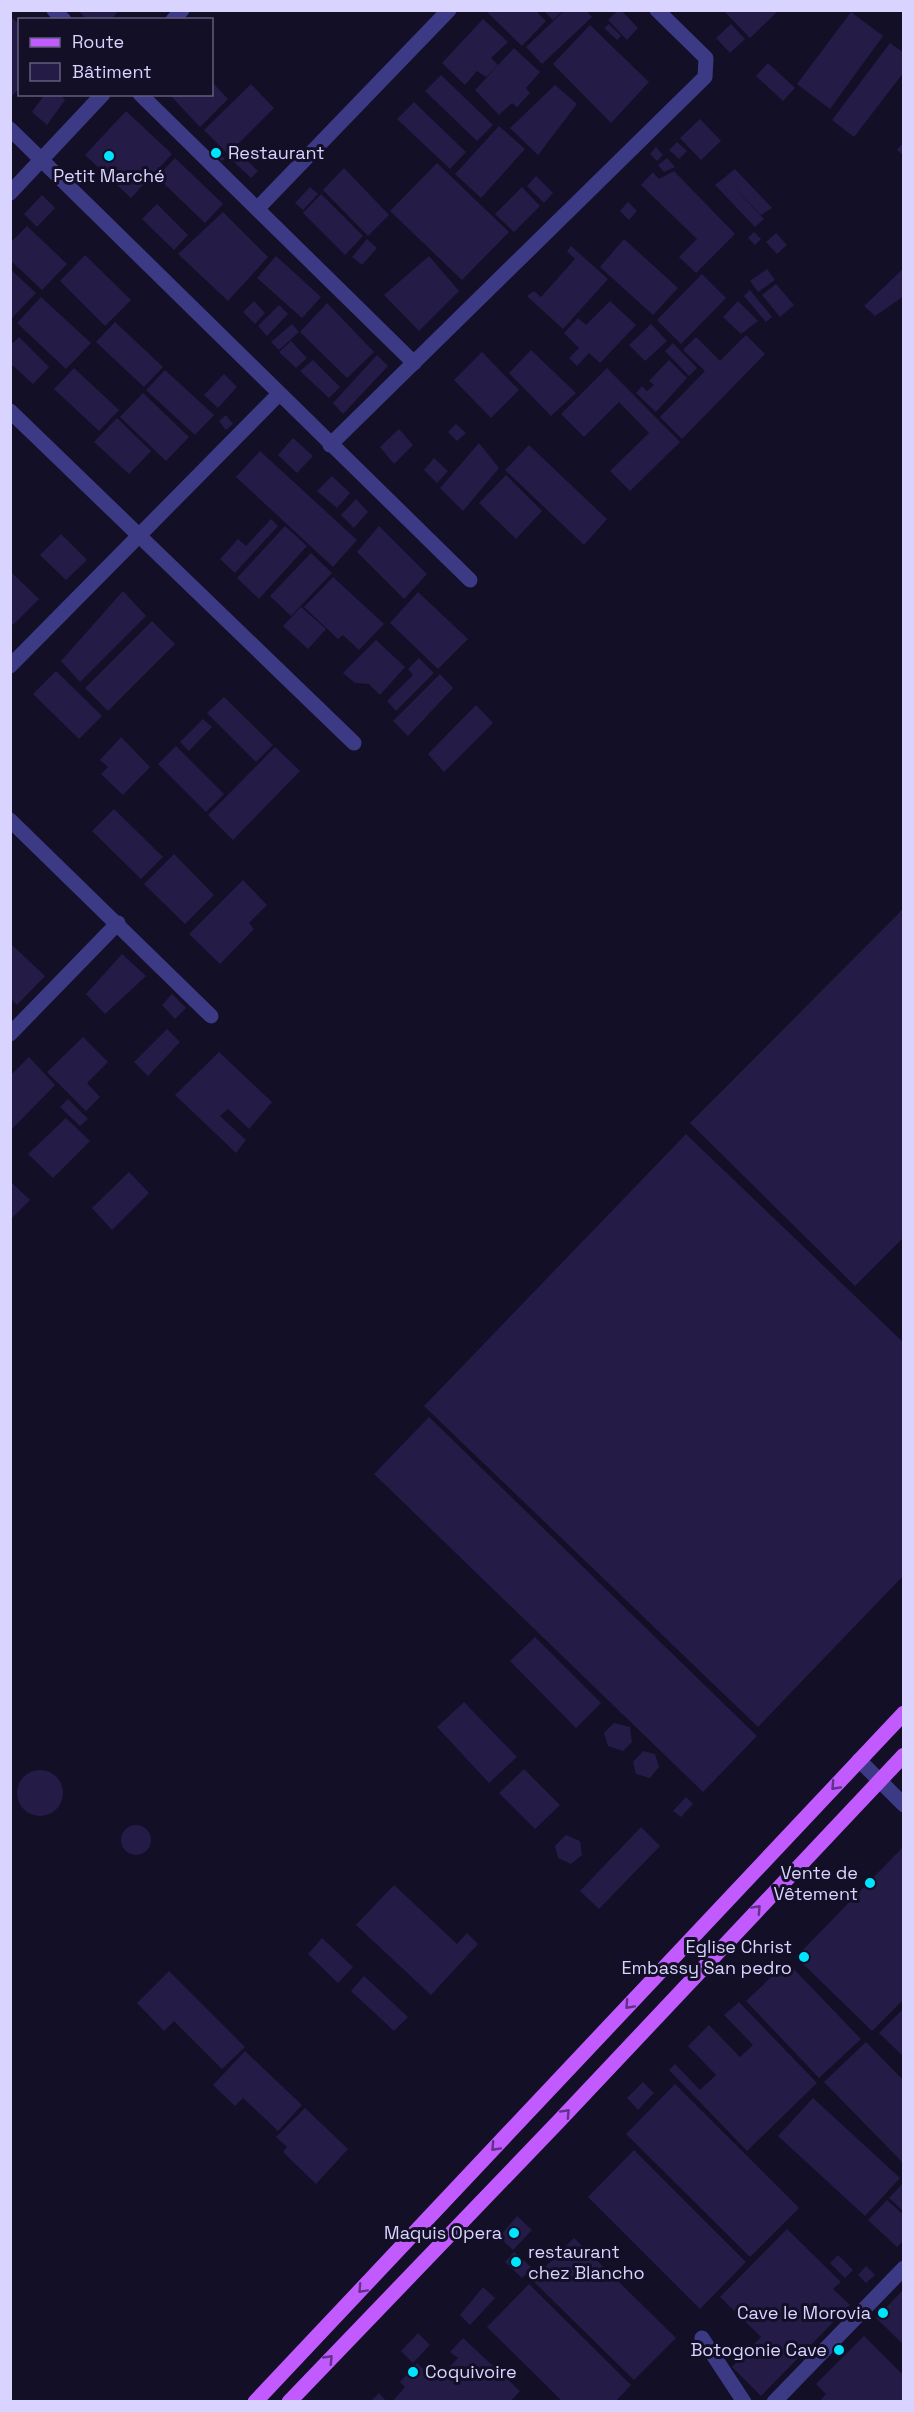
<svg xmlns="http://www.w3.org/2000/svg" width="914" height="2412" font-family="'Space Grotesk',sans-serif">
<rect width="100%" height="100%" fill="#130f26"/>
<g fill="#241b47">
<path d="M78,10H119L111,20H87Z"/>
<path d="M490,10H535L546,21L522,46L488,13Z"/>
<path d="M547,10H560L562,12L553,20L545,12Z"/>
<path d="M565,10H586L592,17L542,64L526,47Z"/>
<path d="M618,10H621L638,28L627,40L608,20Z"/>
<path d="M723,10H779L750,38Z"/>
<path d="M851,12L883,36L830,109L797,84Z"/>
<path d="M10,16L20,25V88L12,96Z"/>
<path d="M483,19L508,42L491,58L498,65L486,77L477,71L465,85L442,63Z"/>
<path d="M609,24L621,36L617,40L604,28Z"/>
<path d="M731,24L745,39L730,53L716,38Z"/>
<path d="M590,25L649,82L611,123L553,64Z"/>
<path d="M890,43L904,53V72L854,137L832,120Z"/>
<path d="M514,48L540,72L526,88L530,93L517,107L512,103L499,115L475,90Z"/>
<path d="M768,63L795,88L783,101L756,76Z"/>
<path d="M441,75L493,125L477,141L425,91Z"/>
<path d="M212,82L228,99L200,127L169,94H212Z"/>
<path d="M251,84L274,108L228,154L204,130Z"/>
<path d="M555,85L577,104L538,155L510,128Z"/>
<path d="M45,94H60L65,100L47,125L32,112Z"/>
<path d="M414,102L466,152L450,169L397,119Z"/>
<path d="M126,111L172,154L131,198L85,155Z"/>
<path d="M700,119L721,141L701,160L680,138Z"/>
<path d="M499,126L525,149L481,198L455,174Z"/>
<path d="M677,142L687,151L679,159L669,150Z"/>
<path d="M904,142V156L897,150Z"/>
<path d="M656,147L663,155L657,161L650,154Z"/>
<path d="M216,150L225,159L222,161L213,153Z"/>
<path d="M238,152L258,171L251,178L231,159Z"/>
<path d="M175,158L223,204L205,223L157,177Z"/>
<path d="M667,158L675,167L664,172L658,165Z"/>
<path d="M437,163L509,232L462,280L390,211Z"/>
<path d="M344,168L389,215L368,236L323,190Z"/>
<path d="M735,169L772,208L761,215L730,183L764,219L755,227L715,185Z"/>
<path d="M674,171L735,234L696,273L679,257L697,239L641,185L653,172L659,179Z"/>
<path d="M536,176L553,193L544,203L527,186Z"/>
<path d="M310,187L318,194L303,210L295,203Z"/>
<path d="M522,187L540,206L514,232L495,214Z"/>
<path d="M321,194L363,236L345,255L303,213Z"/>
<path d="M42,195L55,208L37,227L24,214Z"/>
<path d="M628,202L637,211L629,220L620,211Z"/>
<path d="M157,204L188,235L174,250L142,219Z"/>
<path d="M223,212L268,257L228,301L178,254Z"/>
<path d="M27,226L67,264L42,290L10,260V243Z"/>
<path d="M754,232L761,239L755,245L748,238Z"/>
<path d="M776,233L787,245L777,254L766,242Z"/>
<path d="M367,239L377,248L362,265L352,257Z"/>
<path d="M624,239L678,288L653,315L600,267Z"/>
<path d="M571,246L608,279L563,329L527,296L534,291L541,297L575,259L567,251Z"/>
<path d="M85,255L131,300L105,326L60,281Z"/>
<path d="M276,256L321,297L302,318L257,278Z"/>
<path d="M429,256L459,291L419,331L384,295Z"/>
<path d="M904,268V296L875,316L864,306Z"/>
<path d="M10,269L36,293L10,320Z"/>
<path d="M767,269L775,280L758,292L750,281Z"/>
<path d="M702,274L726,298L681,344L657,320Z"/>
<path d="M776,284L794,305L780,317L762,295Z"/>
<path d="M750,290L772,317L766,322L744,296Z"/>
<path d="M41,297L91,343L66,369L17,323Z"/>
<path d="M254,301L265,313L255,324L243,312Z"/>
<path d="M610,301L636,325L600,363L589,353L577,366L569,358L579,348L564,333L578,318L586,325Z"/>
<path d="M738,301L758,321L741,334L723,317Z"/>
<path d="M327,303L374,352L347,378L300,332Z"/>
<path d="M279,305L288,314L267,336L258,326Z"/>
<path d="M115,322L163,367L144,387L96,342Z"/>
<path d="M292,324L299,332L279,350L271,342Z"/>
<path d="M651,324L667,341L645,361L629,345Z"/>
<path d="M746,335L765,354L682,439L660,417L705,371L683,350L696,337L720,361Z"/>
<path d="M19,337L49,367L33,384L10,363V341L13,343Z"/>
<path d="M291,341L307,358L296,368L279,352Z"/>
<path d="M673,343L697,368L689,376L665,351Z"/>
<path d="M531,350L576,393L551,416L509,373Z"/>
<path d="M482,352L519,390L491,418L454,380Z"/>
<path d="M377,355L388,366L343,414L333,403Z"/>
<path d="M313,360L340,387L329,398L300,371Z"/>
<path d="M669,360L687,378L656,412L636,393L642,386L647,391L654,385L649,381Z"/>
<path d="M74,368L119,410L99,431L54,389Z"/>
<path d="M607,368L680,442L630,491L610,471L649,433L619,402L584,437L561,414Z"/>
<path d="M165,370L214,415L195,435L146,390Z"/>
<path d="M224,374L237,387L218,408L204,395Z"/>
<path d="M143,393L189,437L166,461L120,417Z"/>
<path d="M226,415L233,424L226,430L219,421Z"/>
<path d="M117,418L151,451L129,474L94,442Z"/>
<path d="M456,424L466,433L457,441L448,432Z"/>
<path d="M399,429L413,445L394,464L380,447Z"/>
<path d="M293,438L313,456L297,473L278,455Z"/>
<path d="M479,443L499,468L463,511L440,488Z"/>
<path d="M529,445L607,519L584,545L505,470Z"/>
<path d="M260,451L357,540L333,567L236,477Z"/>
<path d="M434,458L448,471L437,483L424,470Z"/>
<path d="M506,475L542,511L516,539L479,503Z"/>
<path d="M332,476L350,493L337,508L317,491Z"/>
<path d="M356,499L368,512L354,528L341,515Z"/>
<path d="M271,519L278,526L235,573L220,559L238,539L246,546Z"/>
<path d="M285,526L307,546L259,599L237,578Z"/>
<path d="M379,526L427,574L404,599L357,552Z"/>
<path d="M61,534L87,560L66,580L40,555Z"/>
<path d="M311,553L332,573L291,616L270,596Z"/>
<path d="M10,571L39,599L13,625L10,622Z"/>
<path d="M333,577L384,624L359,650L343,635L338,639L304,607Z"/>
<path d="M123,591L146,616L80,682L61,661Z"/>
<path d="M418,592L468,639L438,669L390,623Z"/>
<path d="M301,607L326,629L308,649L283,626Z"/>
<path d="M152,621L175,644L108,711L85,688Z"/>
<path d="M376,640L405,667L380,695L369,684L355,683L343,673Z"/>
<path d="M419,658L434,673L396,711L387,701L413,675L408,669Z"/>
<path d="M56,671L102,716L79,739L33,694Z"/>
<path d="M440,674L453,688L408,736L393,721Z"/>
<path d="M224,697L273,745L256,762L207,713Z"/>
<path d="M476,705L493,723L444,772L428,754Z"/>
<path d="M203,719L212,727L189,751L180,742Z"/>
<path d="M121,737L150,767L123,795L101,774L108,767L100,760Z"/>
<path d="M176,746L224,794L206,812L158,764Z"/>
<path d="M275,747L300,771L233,840L208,815Z"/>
<path d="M114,809L163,857L141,879L92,831Z"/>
<path d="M174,854L214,895L185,924L144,884Z"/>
<path d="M243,880L267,905L249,923L254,929L220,964L189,934Z"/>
<path d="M904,908V1237L855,1286L690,1123Z"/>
<path d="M10,943L45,976L17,1005L10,998Z"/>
<path d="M122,954L146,976L105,1014L86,994Z"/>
<path d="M172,994L186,1008L175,1019L162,1005Z"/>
<path d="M167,1029L180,1042L148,1076L134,1062Z"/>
<path d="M83,1037L108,1062L87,1083L100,1097L86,1111L47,1072Z"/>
<path d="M219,1052L272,1102L249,1129L228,1109L220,1116L246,1140L236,1153L175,1095Z"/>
<path d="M29,1057L55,1085L10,1131V1076Z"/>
<path d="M68,1099L88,1119L80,1126L60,1107Z"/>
<path d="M66,1118L90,1141L53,1178L28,1154Z"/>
<path d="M686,1134L904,1343V1575L758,1727L424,1406Z"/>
<path d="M129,1172L149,1193L112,1230L92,1208Z"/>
<path d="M10,1181L30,1200L10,1220Z"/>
<path d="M429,1417L757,1736L703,1792L374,1474Z"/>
<path d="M535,1637L601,1703L576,1728L510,1661Z"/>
<path d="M464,1702L517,1757L489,1783L437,1727Z"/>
<path d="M614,1723L630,1727L632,1742L623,1751L608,1746L604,1733Z"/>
<path d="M643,1751L655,1754L659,1767L650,1778L636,1774L633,1762Z"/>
<path d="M524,1769L560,1805L535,1829L499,1793Z"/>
<circle cx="40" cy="1793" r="23"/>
<path d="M686,1797L693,1804L681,1817L673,1811Z"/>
<circle cx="136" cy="1840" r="15"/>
<path d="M641,1827L660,1846L599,1909L580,1891Z"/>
<path d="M566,1835L580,1841L582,1855L571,1864L558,1858L555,1846Z"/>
<path d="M904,1846V1999L872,2031L796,1957Z"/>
<path d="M394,1885L457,1944L467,1933L478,1944L431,1995L356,1925Z"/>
<path d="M322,1938L353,1967L338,1983L308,1954Z"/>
<path d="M787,1962L861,2039L819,2078L746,2001Z"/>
<path d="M169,1971L245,2047L222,2069L174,2021L164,2031L137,2003Z"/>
<path d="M364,1976L408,2017L394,2031L351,1991Z"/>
<path d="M739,2002L817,2083L747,2151L669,2070L675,2064L700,2090L716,2075L688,2046L709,2025L740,2057L753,2045L724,2015Z"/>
<path d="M904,2008V2057L879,2033Z"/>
<path d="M866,2042L904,2081V2164L824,2082Z"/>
<path d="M245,2051L302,2105L278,2131L243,2098L235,2106L213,2085Z"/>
<path d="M643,2082L654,2093L638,2110L627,2098Z"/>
<path d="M675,2084L799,2208L750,2257L626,2134Z"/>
<path d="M813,2098L900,2178L865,2216L778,2136Z"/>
<path d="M305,2108L348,2149L316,2184L283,2152L287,2147L276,2137Z"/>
<path d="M634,2150L746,2262L700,2309L588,2197Z"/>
<path d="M904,2182V2212L889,2198Z"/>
<path d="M887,2200L904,2215V2240L897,2247L868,2220Z"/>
<path d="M517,2216L532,2230L513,2250L499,2237Z"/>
<path d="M787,2229L841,2282L833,2289L850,2305L761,2396L732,2367L761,2337L720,2297Z"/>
<path d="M574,2238L676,2338L634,2380L532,2280Z"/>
<path d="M514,2252L532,2268L522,2278L505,2262Z"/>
<path d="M838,2255L853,2270L845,2278L830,2263Z"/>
<path d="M866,2266L875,2275L866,2283L858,2275Z"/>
<path d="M529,2284L631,2385L615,2402H563L487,2327Z"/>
<path d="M483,2287L495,2298L470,2325L460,2315Z"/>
<path d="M904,2289V2345L876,2318Z"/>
<path d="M418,2333L430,2345L413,2363L401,2351Z"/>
<path d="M864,2336L904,2376V2402H819L826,2394L816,2384Z"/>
<path d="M463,2338L520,2391L510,2402H392L405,2387L400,2382L417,2363L436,2381L458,2358L450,2352Z"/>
<path d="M379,2393L387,2402H370Z"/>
</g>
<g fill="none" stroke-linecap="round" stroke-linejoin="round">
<g stroke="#3d3a85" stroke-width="15">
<path d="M54,10L64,20"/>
<path d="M173,20L182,10"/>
<path d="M140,94L414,363"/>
<path d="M10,129L470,580"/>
<path d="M10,193L103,94"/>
<path d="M258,208L449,10"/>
<path d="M10,411L354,743"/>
<path d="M330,445L705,77L706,58L657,10"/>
<path d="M10,666L279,394"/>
<path d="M10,820L211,1016"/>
<path d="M10,1034L118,923"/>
<path d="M859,1760L904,1805"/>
<path d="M702,2338L744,2402"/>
<path d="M774,2402L904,2268"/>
</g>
<g stroke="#c25bff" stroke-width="15">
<path d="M255,2402L904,1713"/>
<path d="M289,2402L559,2121L904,1755"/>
</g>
</g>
<defs><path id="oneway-chevron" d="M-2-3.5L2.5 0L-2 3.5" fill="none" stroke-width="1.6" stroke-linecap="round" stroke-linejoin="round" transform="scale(1.5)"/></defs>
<g stroke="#623188">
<use href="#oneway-chevron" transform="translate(835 1786) rotate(133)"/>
<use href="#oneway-chevron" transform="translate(757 1909) rotate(-47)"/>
<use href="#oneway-chevron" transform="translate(629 2005) rotate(133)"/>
<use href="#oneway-chevron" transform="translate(566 2113) rotate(-47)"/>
<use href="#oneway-chevron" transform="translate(495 2147) rotate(133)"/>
<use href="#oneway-chevron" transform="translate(362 2289) rotate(133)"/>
<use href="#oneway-chevron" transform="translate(329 2359) rotate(-46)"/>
</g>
<g fill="#00e5ff" stroke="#130f26" stroke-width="2">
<circle cx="216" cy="153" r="6"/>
<circle cx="109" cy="156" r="6"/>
<circle cx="870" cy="1883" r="6"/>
<circle cx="804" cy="1957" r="6"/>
<circle cx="514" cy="2233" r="6"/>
<circle cx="516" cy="2262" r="6"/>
<circle cx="883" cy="2313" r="6"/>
<circle cx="839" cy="2350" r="6"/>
<circle cx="413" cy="2372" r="6"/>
</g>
<g text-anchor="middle" stroke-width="6" stroke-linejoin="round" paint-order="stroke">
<g font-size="18" fill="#d9d4ff" stroke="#130f26" text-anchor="end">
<text x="228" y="159" text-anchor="start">Restaurant</text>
<text x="109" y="182" text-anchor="middle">Petit Marché</text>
<text x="858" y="1879">Vente de<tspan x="858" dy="21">Vêtement</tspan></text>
<text x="792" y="1953">Eglise Christ<tspan x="792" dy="21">Embassy San pedro</tspan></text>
<text x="502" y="2239">Maquis Opera</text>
<text x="528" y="2258" text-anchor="start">restaurant<tspan x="528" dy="21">chez Blancho</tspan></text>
<text x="871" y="2319">Cave le Morovia</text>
<text x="827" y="2356">Botogonie Cave</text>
<text x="425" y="2378" text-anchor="start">Coquivoire</text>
</g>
</g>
<rect width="914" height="2412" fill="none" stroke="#d9d4ff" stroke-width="24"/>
<rect x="18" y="18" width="195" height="78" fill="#130f26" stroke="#625e7d" stroke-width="1.5"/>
<rect x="30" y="38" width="30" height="9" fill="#c25bff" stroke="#625e7d" stroke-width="1.5"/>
<text x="72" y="48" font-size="18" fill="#d9d4ff">Route</text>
<rect x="30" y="63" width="30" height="18" fill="#241b47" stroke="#625e7d" stroke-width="1.5"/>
<text x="72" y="78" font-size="18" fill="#d9d4ff">Bâtiment</text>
</svg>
